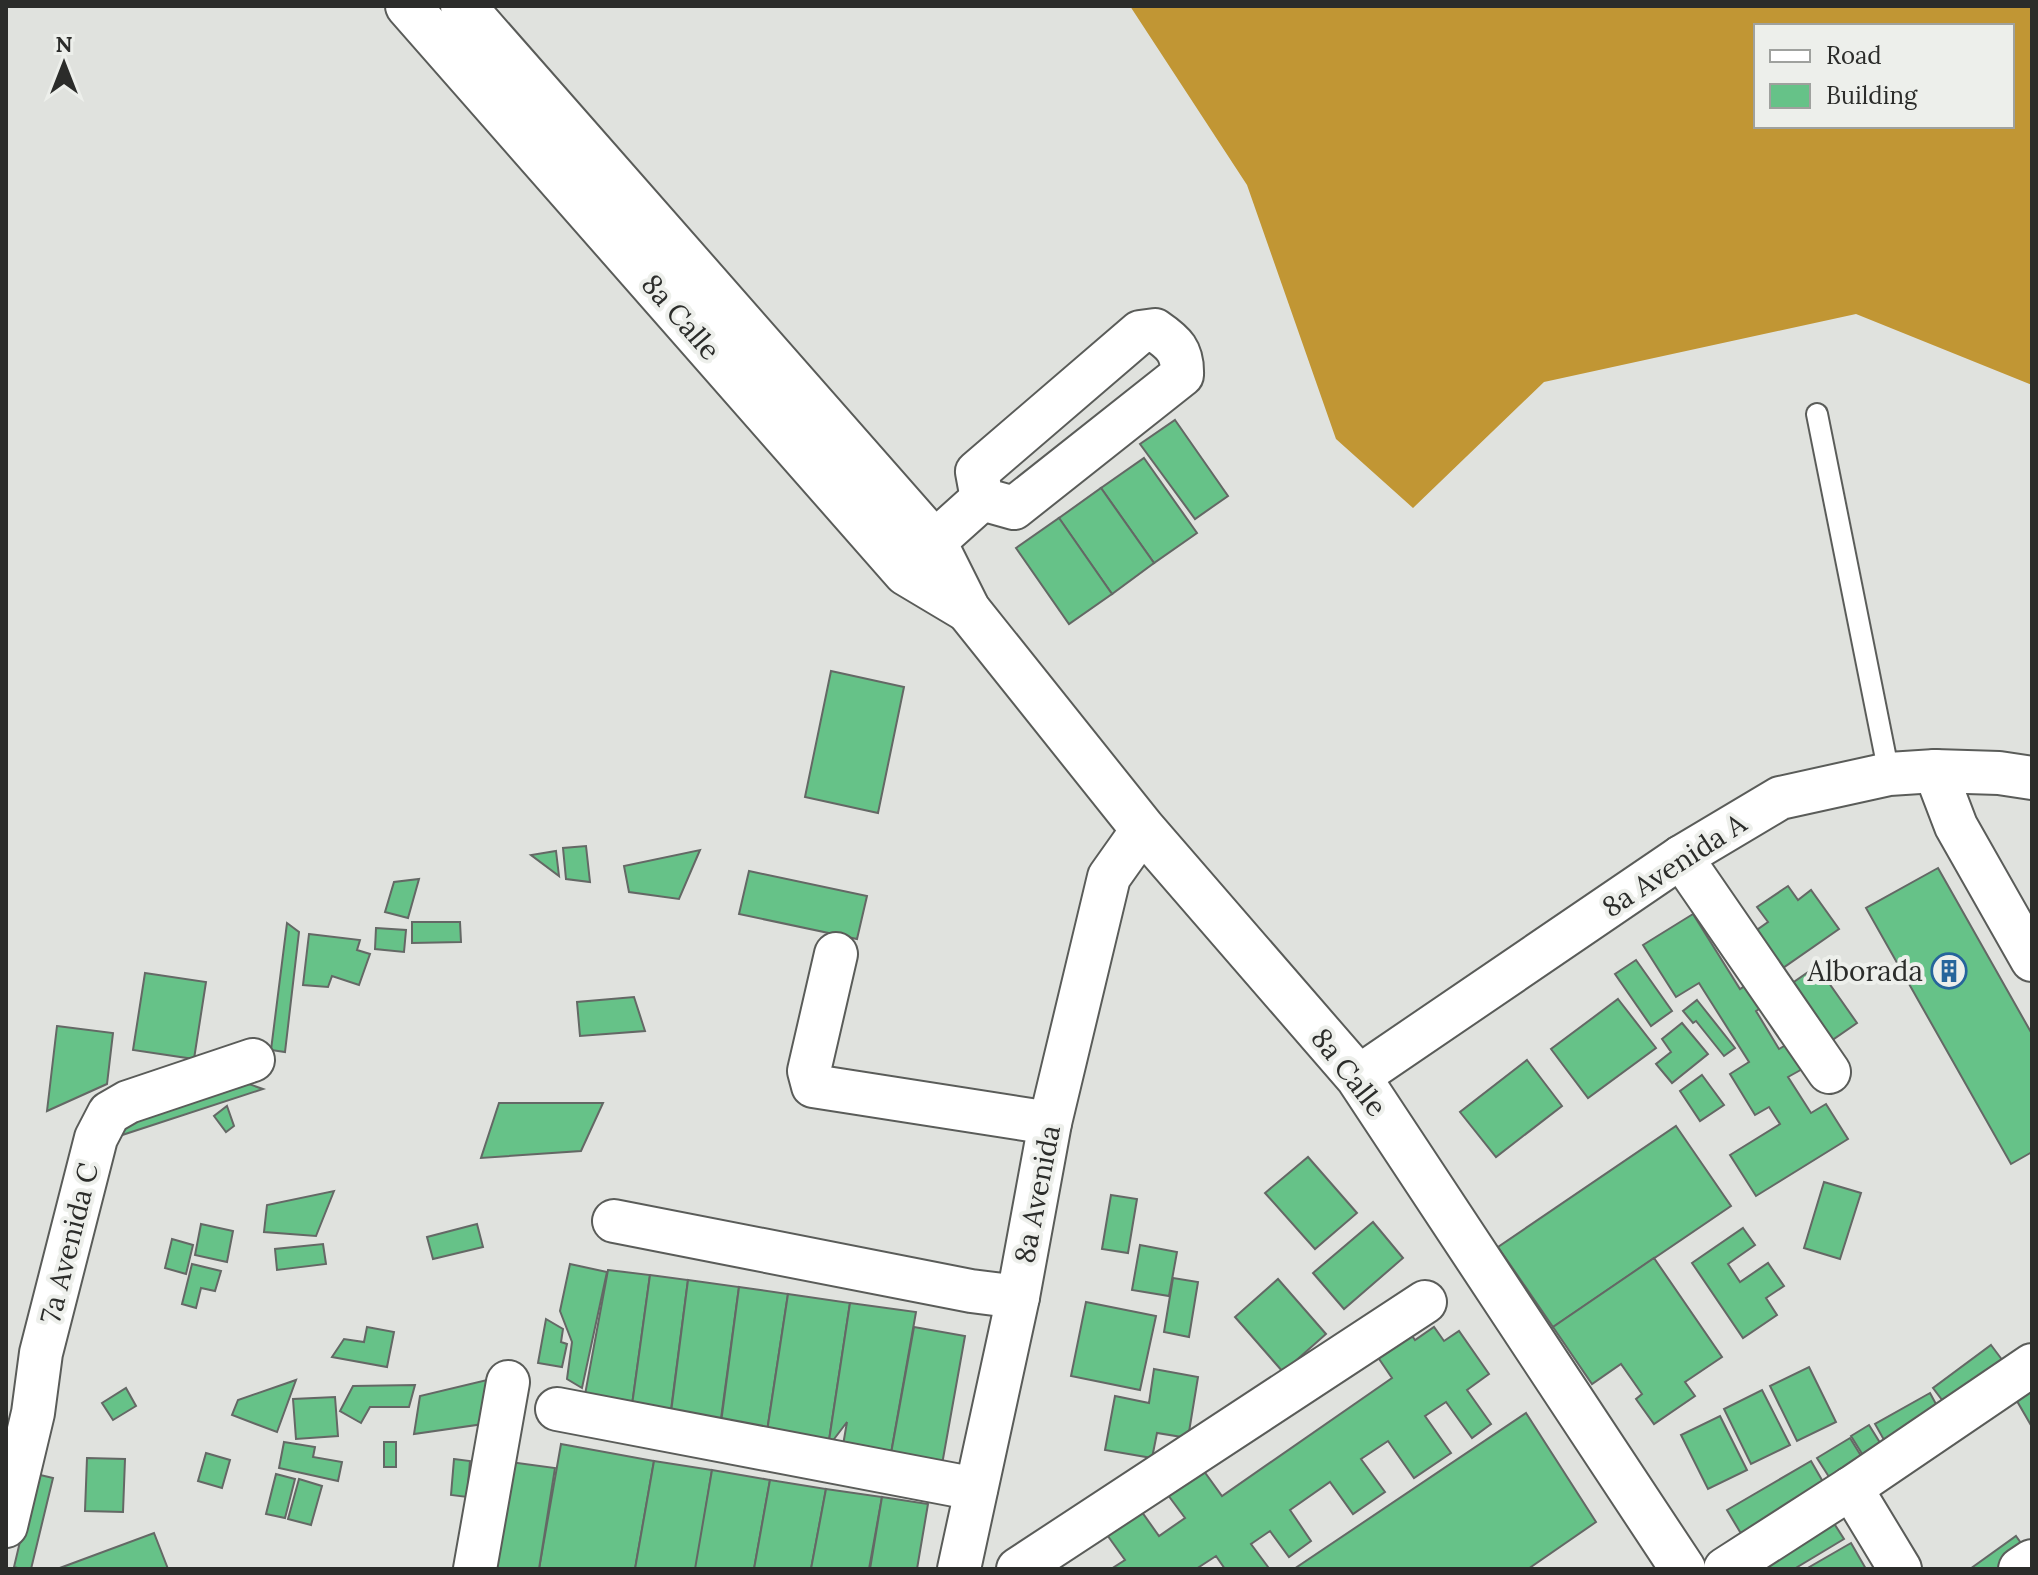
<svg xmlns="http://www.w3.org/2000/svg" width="2038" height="1575" font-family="Lora,serif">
<rect width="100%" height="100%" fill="#e0e2de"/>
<path fill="#c19634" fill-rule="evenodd" d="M1130,6H2032V385L1856,314L1544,382L1413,508L1336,439L1247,185ZM1756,26H2012V126H1756Z"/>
<g fill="#66c288" stroke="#646865" stroke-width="2">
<path d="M1175,420L1228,496L1195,519L1140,444Z"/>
<path d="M1144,458L1197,533L1154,563L1101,488Z"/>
<path d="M1101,488L1154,563L1112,594L1059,518Z"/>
<path d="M1059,518L1112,594L1069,624L1016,548Z"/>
<path d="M831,671L904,687L878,813L805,797Z"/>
<path d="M586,846L590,882L566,879L563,848Z"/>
<path d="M700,850L679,899L629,892L624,866Z"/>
<path d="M556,851L559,876L531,855Z"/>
<path d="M1938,868L2032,1034V1152L2011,1164L1866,908Z"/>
<path d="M749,871L867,896L857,939L739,914Z"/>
<path d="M419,879L408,918L385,912L394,882Z"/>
<path d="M1788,886L1798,900L1811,890L1839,929L1770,977L1754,932L1768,922L1757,907Z"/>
<path d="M1693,914L1740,989L1754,980L1768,1004L1756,1011L1779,1049L1791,1042L1806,1067L1788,1077L1811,1113L1826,1104L1848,1139L1756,1196L1730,1155L1780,1124L1769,1107L1755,1115L1730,1074L1749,1062L1699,983L1676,997L1643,945Z"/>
<path d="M412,922H460L461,942L412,943Z"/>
<path d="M287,923L299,932L285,1052L271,1050Z"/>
<path d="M376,928L406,930L404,952L375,949Z"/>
<path d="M309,934L360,940L357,950L370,954L359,985L332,976L328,987L303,985Z"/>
<path d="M1636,960L1672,1011L1651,1026L1615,974Z"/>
<path d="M1817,966L1857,1023L1828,1043L1788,986Z"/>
<path d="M145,973L206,982L194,1059L133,1050Z"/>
<path d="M634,997L645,1031L580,1036L577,1002Z"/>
<path d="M1618,999L1656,1048L1588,1098L1551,1049Z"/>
<path d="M1697,1000L1735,1048L1724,1056L1696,1021L1693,1023L1683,1011Z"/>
<path d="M1682,1023L1708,1054L1672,1083L1656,1064L1671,1052L1662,1039Z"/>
<path d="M57,1026L113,1033L107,1084L47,1111Z"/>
<path d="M1527,1060L1562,1106L1496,1157L1460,1112Z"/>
<path d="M1702,1075L1724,1105L1700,1121L1680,1091Z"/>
<path d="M229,1077L263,1089L113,1138L123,1115Z"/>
<path d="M499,1103H603L581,1151L481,1158Z"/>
<path d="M227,1106L234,1126L226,1132L214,1116Z"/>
<path d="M1676,1126L1731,1206L1553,1327L1498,1247Z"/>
<path d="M1308,1157L1357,1213L1315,1249L1265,1193Z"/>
<path d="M1824,1182L1861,1193L1840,1259L1804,1248Z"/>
<path d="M334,1191L316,1236L264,1232L267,1205Z"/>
<path d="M1111,1195L1137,1199L1128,1253L1102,1249Z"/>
<path d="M1373,1222L1403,1258L1344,1309L1313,1273Z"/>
<path d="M201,1224L233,1231L227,1262L195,1255Z"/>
<path d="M477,1224L483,1247L433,1259L427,1237Z"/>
<path d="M1743,1228L1755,1245L1728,1264L1740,1282L1768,1263L1784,1286L1766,1298L1777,1315L1743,1338L1692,1263Z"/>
<path d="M172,1239L193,1245L186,1274L165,1268Z"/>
<path d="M323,1244L326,1264L277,1270L275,1249Z"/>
<path d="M1140,1245L1177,1252L1169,1296L1132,1290Z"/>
<path d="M1654,1258L1722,1357L1685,1382L1695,1396L1654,1424L1636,1399L1642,1394L1621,1364L1592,1384L1553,1327Z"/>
<path d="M192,1264L221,1271L215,1291L201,1288L196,1308L182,1304Z"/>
<path d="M570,1264L607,1272L582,1388L567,1379L572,1342L560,1311Z"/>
<path d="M608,1270L650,1275L632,1405L584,1400Z"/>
<path d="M650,1275L688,1280L671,1410L632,1405Z"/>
<path d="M1173,1278L1198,1282L1189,1337L1164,1332Z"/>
<path d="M1278,1279L1326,1334L1283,1372L1235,1317Z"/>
<path d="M688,1280L739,1287L720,1426L670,1420Z"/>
<path d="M739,1287L788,1294L766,1438L720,1430Z"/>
<path d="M788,1294L850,1303L828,1447L766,1438Z"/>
<path d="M1086,1302L1156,1316L1140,1390L1071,1376Z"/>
<path d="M850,1303L916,1312L890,1459L842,1451L847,1422L828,1447Z"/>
<path d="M546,1319L563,1329L561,1342L567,1344L562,1367L538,1363Z"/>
<path d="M367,1327L394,1332L387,1367L332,1357L344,1339L364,1342Z"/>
<path d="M914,1327L965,1336L941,1470L890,1459Z"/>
<path d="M1406,1327L1415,1340L1434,1327L1444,1341L1459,1331L1489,1374L1467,1390L1491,1424L1472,1438L1446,1402L1425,1416L1451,1453L1414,1478L1388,1441L1361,1459L1385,1492L1353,1514L1330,1482L1290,1510L1311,1541L1289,1557L1270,1531L1251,1544L1268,1567L1265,1569H1225L1216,1556L1196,1569H1111L1125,1560L1105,1532L1139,1508L1159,1536L1185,1518L1165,1491L1201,1467L1222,1496L1392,1378L1373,1350Z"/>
<path d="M1991,1345L2009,1369L1952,1413L1933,1388Z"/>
<path d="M1809,1367L1836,1422L1797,1441L1770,1386Z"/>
<path d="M1154,1369L1198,1377L1188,1438L1157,1433L1152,1458L1105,1450L1115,1396L1149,1403Z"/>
<path d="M2032,1376V1427L2010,1389Z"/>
<path d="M296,1380L277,1432L232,1415L238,1400Z"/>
<path d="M487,1380L483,1424L414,1434L420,1396Z"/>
<path d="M415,1385L409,1407H370L361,1423L340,1411L353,1386Z"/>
<path d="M126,1388L136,1406L113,1420L102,1403Z"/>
<path d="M1762,1390L1790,1445L1751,1464L1724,1409Z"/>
<path d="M1930,1393L1943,1417L1888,1447L1875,1424Z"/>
<path d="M335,1397L338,1436L296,1439L293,1399Z"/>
<path d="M1526,1413L1596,1522L1528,1569H1294Z"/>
<path d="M1720,1416L1747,1470L1708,1489L1681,1435Z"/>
<path d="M1869,1425L1887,1454L1869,1465L1851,1436Z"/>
<path d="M1850,1438L1871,1472L1838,1491L1817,1458Z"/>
<path d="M284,1442L315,1447L313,1457L342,1462L338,1481L279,1468Z"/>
<rect x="384" y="1442" width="12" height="25"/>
<path d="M561,1444L654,1461L635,1569H539Z"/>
<path d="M206,1453L230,1460L222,1488L198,1481Z"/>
<path d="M87,1458L125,1459L123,1512L85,1511Z"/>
<path d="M454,1459L470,1461L467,1497L451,1495Z"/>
<path d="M654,1461L712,1470L696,1569H635Z"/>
<path d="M1811,1461L1830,1494L1746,1542L1727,1510Z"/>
<path d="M510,1462L555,1468L539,1569H494Z"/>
<path d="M712,1470L770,1480L754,1569H695Z"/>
<path d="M36,1474L53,1478L31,1569H21L14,1567Z"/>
<path d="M276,1474L295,1479L285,1518L266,1514Z"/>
<path d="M299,1479L322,1486L311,1525L288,1519Z"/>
<path d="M770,1480L826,1489L811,1569H754Z"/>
<path d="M826,1489L882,1497L869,1569H811Z"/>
<path d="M882,1497L928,1504L917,1569H870Z"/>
<path d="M1828,1514L1844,1539L1794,1569H1749Z"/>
<path d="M154,1533L168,1569H57Z"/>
<path d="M2016,1536L2031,1557L2013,1569H1970Z"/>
<path d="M1851,1543L1866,1569H1806Z"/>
</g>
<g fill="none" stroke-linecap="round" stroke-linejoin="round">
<defs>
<path id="lane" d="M1817,414L1889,774"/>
<g id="street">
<path d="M1155,330C1174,343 1183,351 1182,375L1014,508L982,499L977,472L1140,332Z"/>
<path d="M934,542L982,499"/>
<path d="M1935,771L1956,826L2032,960"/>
<path d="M1681,857L1829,1072"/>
<path d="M836,954L809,1071L813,1086L1050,1123"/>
<path d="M1358,1077L1681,857L1780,798L1889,774L1935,771L1999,773L2032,778"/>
<path d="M614,1221L971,1291L1018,1297"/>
<path d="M557,1409L976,1489"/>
<path d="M1851,1488L1900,1569"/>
<path d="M6,1526L33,1413L41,1353L96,1138L109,1113L128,1102L253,1060"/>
<path d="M475,1569L508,1382"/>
<path d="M959,1569L1018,1297L1050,1123L1109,877L1143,829"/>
<path d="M1018,1569L1425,1302"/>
<path d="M1725,1569L1851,1488L2032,1365"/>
<path d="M2020,1569L2032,1561"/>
</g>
<g id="secondary">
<path d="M408,6L906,573L968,610"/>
<path d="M463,6L934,542L968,610L1143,829L1358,1077L1683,1569"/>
</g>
</defs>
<use href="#lane" stroke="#5a5c59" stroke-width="24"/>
<use href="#street" stroke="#5a5c59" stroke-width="46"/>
<use href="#secondary" stroke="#5a5c59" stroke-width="48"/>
<use href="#lane" stroke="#fff" stroke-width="20"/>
<use href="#street" stroke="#fff" stroke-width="42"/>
<use href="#secondary" stroke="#fff" stroke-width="44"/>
</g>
<defs>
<symbol id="building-ring" viewBox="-11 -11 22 22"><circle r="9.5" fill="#edefeb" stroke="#26659b" stroke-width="1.5"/><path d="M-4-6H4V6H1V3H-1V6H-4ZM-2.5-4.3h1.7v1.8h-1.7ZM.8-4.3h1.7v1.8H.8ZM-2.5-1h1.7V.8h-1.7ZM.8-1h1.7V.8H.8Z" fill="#26659b"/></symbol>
</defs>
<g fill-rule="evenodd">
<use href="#building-ring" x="1929" y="951" width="40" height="40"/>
</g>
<g text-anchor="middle" stroke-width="8" stroke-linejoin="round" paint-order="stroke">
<g font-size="28" fill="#2b2c2a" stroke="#edefeb">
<text transform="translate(681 317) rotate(49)" y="10">8a Calle</text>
<text transform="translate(1674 865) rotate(-33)" y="10">8a Avenida A</text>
<text transform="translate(1349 1072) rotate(52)" y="10">8a Calle</text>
<text transform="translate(1037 1194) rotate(-79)" y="10">8a Avenida</text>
<text transform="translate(69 1243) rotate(-76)" y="10">7a Avenida C</text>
</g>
<g font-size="28" fill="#2b2c2a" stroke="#edefeb" text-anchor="end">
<text x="1923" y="981">Alborada</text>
</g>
</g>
<rect width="2038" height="1575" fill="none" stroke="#2b2c2a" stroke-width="16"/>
<rect x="1754" y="24" width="260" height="104" fill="#edefeb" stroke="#9fa19e" stroke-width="2"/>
<rect x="1770" y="50" width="40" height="12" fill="#ffffff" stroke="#9fa19e" stroke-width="2"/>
<text x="1826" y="64" font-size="24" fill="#2b2c2a">Road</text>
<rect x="1770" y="84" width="40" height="24" fill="#66c288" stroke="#9fa19e" stroke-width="2"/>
<text x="1826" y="104" font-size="24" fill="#2b2c2a">Building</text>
<g transform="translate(64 64)" stroke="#edefeb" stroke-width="6" paint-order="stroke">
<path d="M0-6L14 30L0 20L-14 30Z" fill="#2b2c2a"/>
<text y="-12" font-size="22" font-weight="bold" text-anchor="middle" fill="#2b2c2a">N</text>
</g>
</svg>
